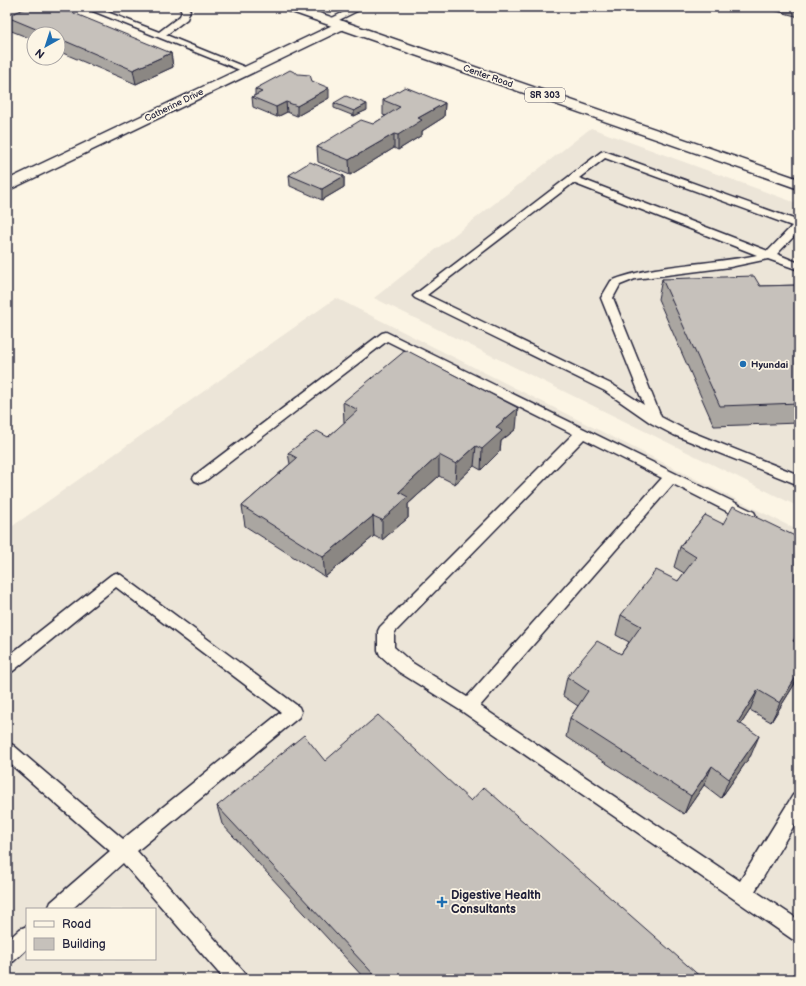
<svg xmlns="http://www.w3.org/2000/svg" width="806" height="986" font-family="'Balsamiq Sans',sans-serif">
<rect width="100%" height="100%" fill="#fcf5e5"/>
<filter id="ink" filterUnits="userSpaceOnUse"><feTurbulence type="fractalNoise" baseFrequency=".025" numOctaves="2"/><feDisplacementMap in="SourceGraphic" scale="8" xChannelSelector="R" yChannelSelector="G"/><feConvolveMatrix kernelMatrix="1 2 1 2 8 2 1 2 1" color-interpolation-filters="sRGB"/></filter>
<g filter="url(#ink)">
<g fill="#ece5d8" fill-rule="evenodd">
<path d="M591,128L799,204V507L374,298Z"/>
<path d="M336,298L799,531V979H7V530ZM27,909H155V959H27Z"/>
</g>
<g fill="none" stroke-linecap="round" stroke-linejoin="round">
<defs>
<g id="lane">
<path d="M83,7H94L159,32L180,16L182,11L178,7H187L190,10L187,19L166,35L252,70L248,73L245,72Z"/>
<path d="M354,7H365L333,23L326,21Z"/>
<path d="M604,151L799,221V231L777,254L799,263V270L768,259L730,267L635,279L620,285L613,298L661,417L684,429L799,475V485L674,435L651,423L605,391L415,298L413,296L601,152ZM605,158L792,226L768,251L579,178ZM573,183L757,255C710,265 656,263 611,281L601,298L644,405L613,385L427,295Z"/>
<path d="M386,332L754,512L756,516L754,520L749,521L744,520L673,484L480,706L740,881L793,795L799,793V817L755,891L799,920V942L792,939L463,712L399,672L380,655L378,650V631L380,627L573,434L387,341L205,481L200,483L195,481L193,478L195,475L382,333ZM584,439L662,478L467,697L411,662L394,647V633Z"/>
<path d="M116,573L121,575L299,707L301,712L299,717L137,851L244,972L247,979H224L123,863L72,909H48L51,902L110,851L7,761V742L13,745L123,839L281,712L116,587L13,671L7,673V657L111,575Z"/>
<path d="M27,926V949L14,961L7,964V941L20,929Z"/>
</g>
<path id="street" d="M341,21L346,22L347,25L346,28L7,191V180Z"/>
<path id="primary" d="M284,7H302L799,179V189L286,10Z"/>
</defs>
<use href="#lane" stroke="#22223b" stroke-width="3"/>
<use href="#street" stroke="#22223b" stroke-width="3"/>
<use href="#primary" stroke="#22223b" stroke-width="3"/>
<use href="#lane" fill="#fcf5e5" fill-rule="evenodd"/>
<use href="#street" fill="#fcf5e5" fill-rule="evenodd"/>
<use href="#primary" fill="#fcf5e5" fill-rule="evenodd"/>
</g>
<g fill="#aaa6a1" stroke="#22223b">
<path d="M774,7H799V17L773,10Z"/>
<path d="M7,16L171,53L173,67L136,84L58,51V34H34V40L9,30L7,21Z"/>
<path d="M312,81L329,98L297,116L287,112L277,117L253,107L252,97L255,95V89Z"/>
<path d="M383,100L445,103L444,117L422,131V135L398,150L394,148L350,175L318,162L317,147L373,124L386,116L383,115Z"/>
<path d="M334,103L367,110L354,116L334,108Z"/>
<path d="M289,175L344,176V187L322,200L290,186Z"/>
<path d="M662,279L760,286L799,285V423L714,426L658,299Z"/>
<path d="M343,402L516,429L501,441L500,451L481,470L474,466L455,484L439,476L408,504V518L382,540L374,536L325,577L245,526L242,506L290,464L288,453L328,437L345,422H344Z"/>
<path d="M705,515L799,638L796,643L799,644V677L771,722L750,710L741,724L751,755L721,798L704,785L684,814L566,737L570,718L578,706L563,696L567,677L621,654L629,642L616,635L621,615L678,581L684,573L674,567L680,547Z"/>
<path d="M325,761L471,801L703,979H365L222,824L217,806Z"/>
</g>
<g fill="#8b8783" stroke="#22223b">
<path d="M171,53L173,67L136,84L133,70Z"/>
<path d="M329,88V98L297,116V106Z"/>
<path d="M286,102L287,112L277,117L276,107Z"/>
<path d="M445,103L444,117L422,131V135L398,150V135L418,118Z"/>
<path d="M367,104V110L354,116V111Z"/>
<path d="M394,134V148L350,175L349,160Z"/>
<path d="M344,176V187L322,200V189Z"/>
<path d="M518,408L516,429L501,441L500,451L481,470L482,449L496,427Z"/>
<path d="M476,446L474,466L455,484L456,464Z"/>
<path d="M439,455V476L408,504V518L382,540V520L399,492Z"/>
<path d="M373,516L374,536L325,577L323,557Z"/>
<path d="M799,632V638L785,661L793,641Z"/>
<path d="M799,672V677L771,722L780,703Z"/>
<path d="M758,690L750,710L730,741L738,722Z"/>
<path d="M759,736L751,755L721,798L729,779Z"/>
<path d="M712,766L704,785L684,814L691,796Z"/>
</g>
<g fill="#c6c1bb" stroke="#22223b">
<path d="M29,7H59L171,53L133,70L58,38V34H48L7,17V16Z"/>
<path d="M290,70L298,74L310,75L312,81L329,88L297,106L286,102L276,107L252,97L262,92L255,89Z"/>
<path d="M405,87L445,103L418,118L422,120L398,135L394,134L349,160L317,147L361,120L373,124L400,107L383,100Z"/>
<path d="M346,96L367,104L354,111L334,103Z"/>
<path d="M310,162L344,176L322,189L289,175Z"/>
<path d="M754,276L760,286L799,285V403L720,406L662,279Z"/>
<path d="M406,350L518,408L496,427L502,431L482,449L476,446L456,464L439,455L399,492L408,497L382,520L373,516L323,557L242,506L297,458L288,453L317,431L328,437L358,410L343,402Z"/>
<path d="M733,506L799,538V632L793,641L799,644V672L780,703L758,690L738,722L759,736L729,779L712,766L691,796L570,718L588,691L567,677L597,641L621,654L641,626L621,615L656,570L678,581L696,557L680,547L705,515L723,524Z"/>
<path d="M378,715L471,801L484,787L703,979H378L217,806L304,735L325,761Z"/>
</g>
</g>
<g fill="#1f6fb2" stroke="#fcf5e5" stroke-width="1.5">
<circle cx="743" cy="364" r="4"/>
<path d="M440 896h4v4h4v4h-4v4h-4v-4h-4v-4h4z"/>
</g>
<g text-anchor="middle" stroke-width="3.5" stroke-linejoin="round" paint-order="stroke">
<g font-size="9" fill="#22223b" stroke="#fcf5e5">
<text transform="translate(488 76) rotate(19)" y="3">Center Road</text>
<text transform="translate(174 105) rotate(-26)" y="3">Catherine Drive</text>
</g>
<rect fill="#fcf5e5" stroke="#63616e" stroke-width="1" x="525" y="88" width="40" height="14" rx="3"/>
<g font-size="9" font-weight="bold" fill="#22223b">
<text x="545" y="98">SR 303</text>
</g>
<g font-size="10" font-weight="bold" fill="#22223b" stroke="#fcf5e5" text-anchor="start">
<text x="751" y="368">Hyundai</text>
</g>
<g font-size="12" font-weight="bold" fill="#22223b" stroke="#fcf5e5" text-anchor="start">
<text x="451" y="899">Digestive Health<tspan x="451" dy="14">Consultants</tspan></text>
</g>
</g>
<rect width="806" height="986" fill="none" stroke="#fcf5e5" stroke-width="24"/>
<rect x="12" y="12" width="782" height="962" fill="none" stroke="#22223b" stroke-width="1.5" filter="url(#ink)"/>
<rect x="26" y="908" width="130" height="52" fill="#fcf5e5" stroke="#a5a1a1"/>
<rect x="34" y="921" width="20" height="6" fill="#fcf5e5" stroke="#a5a1a1"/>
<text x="62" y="928" font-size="12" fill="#22223b">Road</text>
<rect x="34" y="938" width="20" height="12" fill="#c6c1bb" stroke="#a5a1a1"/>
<text x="62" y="948" font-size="12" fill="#22223b">Building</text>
<g transform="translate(46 46) rotate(219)"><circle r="19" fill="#fcf5e5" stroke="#a5a1a1"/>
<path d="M0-3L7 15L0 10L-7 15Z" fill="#1f6fb2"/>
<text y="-6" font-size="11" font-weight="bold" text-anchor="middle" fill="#22223b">N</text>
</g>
</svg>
